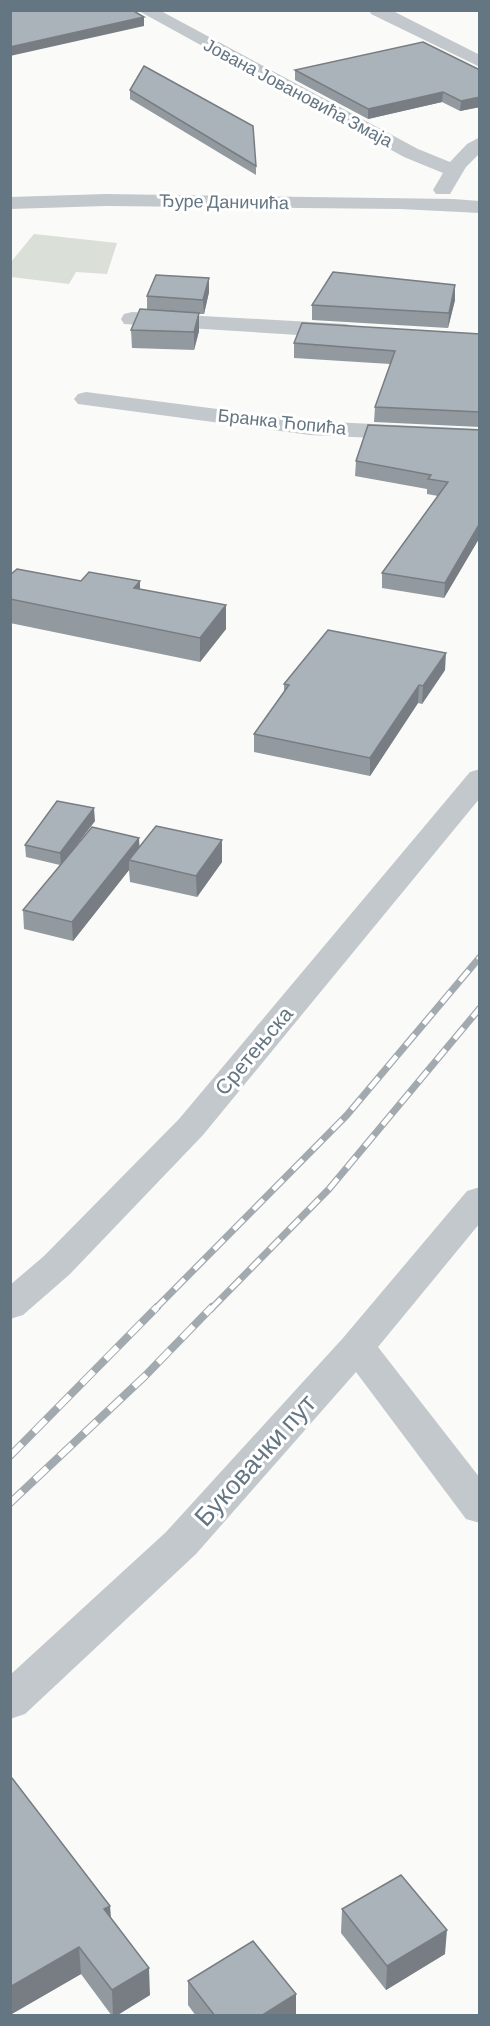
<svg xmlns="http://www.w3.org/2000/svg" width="490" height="2026" font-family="Barlow,sans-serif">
<rect width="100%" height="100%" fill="#fafaf8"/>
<path fill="#dadfd7" d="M34,234L117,243L107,274L76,272L69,284L11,277V262Z"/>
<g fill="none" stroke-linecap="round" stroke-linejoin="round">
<g fill="#c3c8cc" fill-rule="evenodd">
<path d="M137,10H159L418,149L450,162L467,144L480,137V153L466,167L450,194H436L433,190L443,173L404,157Z"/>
<path d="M369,10H391L480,55V67L371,14Z"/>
<path d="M106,194L453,199L480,201V213L400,209L106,206L10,209V197Z"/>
<path d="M132,312L346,324L354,326L357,331L354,336L346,338L124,324L121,319L124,314Z"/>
<path d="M86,392L310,421L480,429V443L310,435L78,404L74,399L78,394Z"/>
<path d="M480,769V798L203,1135L70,1274L23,1315L10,1319V1285L44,1256L179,1119L470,772Z"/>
<path d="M480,1187V1223L378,1347L480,1478V1523L466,1519L356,1372L196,1554L25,1714L10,1719V1675L166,1532L343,1338L467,1191Z"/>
</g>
<defs>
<g id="rail-far1">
<path d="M155,1309L347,1115L480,957"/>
<path d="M211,1309L329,1189L480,1008"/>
</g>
<g id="rail">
<path d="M10,1456L157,1307"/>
<path d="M10,1503L145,1376L212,1307"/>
</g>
</defs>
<use href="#rail-far1" stroke="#a2aab0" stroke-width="7"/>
<use href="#rail" stroke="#a2aab0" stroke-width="8"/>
<use href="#rail-far1" stroke="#fff" stroke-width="4.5" stroke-dasharray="14" stroke-linecap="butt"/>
<use href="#rail" stroke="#fff" stroke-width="6" stroke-dasharray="17" stroke-linecap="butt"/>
</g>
<g fill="#929a9f">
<path d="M295,70H480V107L460,111L442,102L368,119L295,80Z"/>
<path d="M130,90L256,166V175L130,99Z"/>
<path d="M455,285V300L448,328L312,320V305Z"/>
<path d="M209,292L204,314H199V331L194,350L132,348L131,330L147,310V296Z"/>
<path d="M480,334V427L374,422L375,407L390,364L294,358V343Z"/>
<path d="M480,430V537L444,598L382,588V573L438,496L427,494V489L355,476L356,461Z"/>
<path d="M10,575L81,581L140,589L226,629L200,662L10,623Z"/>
<path d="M445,670L422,704L418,703L370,776L254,752V734L284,692V684Z"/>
<path d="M95,821L67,857L140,847L222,862L197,897L130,882L129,870L73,941L24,929L23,910L60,865L26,857L25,845Z"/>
<path d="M110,1906L111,1918L150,1995L116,2016H112L81,1974L10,2015Z"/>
<path d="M342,1909L445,1954L386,1990L341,1933Z"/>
<path d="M188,1981L296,1994V2016H196L188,2005Z"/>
</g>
<g fill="#777d82">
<path d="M144,17V26L10,56V47Z"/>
<path d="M443,92L442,102L368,119V109Z"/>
<path d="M480,97V107L460,111L461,101Z"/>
<path d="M209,278V292L204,314L203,300Z"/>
<path d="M455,285V300L448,328L449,313Z"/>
<path d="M199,313V331L194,350V332Z"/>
<path d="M480,523V537L444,598L445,583Z"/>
<path d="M140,581V605L134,588Z"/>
<path d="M226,605V629L200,662V638Z"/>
<path d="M446,653L445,670L422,704L423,686Z"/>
<path d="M419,685L418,703L370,776V758Z"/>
<path d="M94,808L95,821L61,865L60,853Z"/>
<path d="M139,838L140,856L129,860V870L73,941L72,922Z"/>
<path d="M222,840V862L197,897L196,876Z"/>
<path d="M110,1906L111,1933L104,1909Z"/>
<path d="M447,1930L445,1954L386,1990L387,1966Z"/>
<path d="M79,1947L81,1974L10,2015V1987Z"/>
<path d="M149,1968L150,1995L116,2016H113L112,1990Z"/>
<path d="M296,1994V2016H261Z"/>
</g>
<g fill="#aab3b9" stroke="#777d82" stroke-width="1.5">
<path d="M10,10H132L144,17L10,47Z"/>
<path d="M423,42L480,70V97L461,101L443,92L368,109L295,70Z"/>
<path d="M144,66L253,126L256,166L130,90Z"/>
<path d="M333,272L455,285L449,313L312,305Z"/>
<path d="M156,275L209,278L203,300L147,296Z"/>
<path d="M140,309L199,313L194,332L131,330Z"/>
<path d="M302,323L480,334V412L375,407L395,351L294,343Z"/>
<path d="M368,425L480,430V523L445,583L382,573L448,482L428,479L431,475L356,461Z"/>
<path d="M17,569L81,581L89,572L140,581L134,588L226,605L200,638L10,599V575Z"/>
<path d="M328,630L446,653L423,686L419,685L370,758L254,734L289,685L284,684Z"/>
<path d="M57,801L94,808L60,853L25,845Z"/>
<path d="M156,826L222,840L196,876L129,860Z"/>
<path d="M92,827L139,838L72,922L23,910Z"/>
<path d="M10,1778H12L110,1906L104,1909L149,1968L112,1990L79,1947L10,1987Z"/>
<path d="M401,1875L447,1930L387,1966L342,1909Z"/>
<path d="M253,1941L296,1994L261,2016H215L188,1981Z"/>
</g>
<g text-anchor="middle" stroke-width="6" stroke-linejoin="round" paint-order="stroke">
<g font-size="18" fill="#657683" stroke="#fff">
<text transform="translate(298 93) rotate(28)" y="6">Јована Јовановића Змаја</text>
<text transform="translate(224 202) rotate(1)" y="6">Ђуре Даничића</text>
<text transform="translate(282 422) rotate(6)" y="6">Бранка Ћопића</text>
</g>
<g font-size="21" fill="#657683" stroke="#fff">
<text transform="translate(254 1051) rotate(-50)" y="7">Сретењска</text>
</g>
<g font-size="26" fill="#657683" stroke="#fff">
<text transform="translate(255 1460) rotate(-48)" y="9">Буковачки пут</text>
</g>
</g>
<rect width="490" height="2026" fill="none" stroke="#657683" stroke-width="24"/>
</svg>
